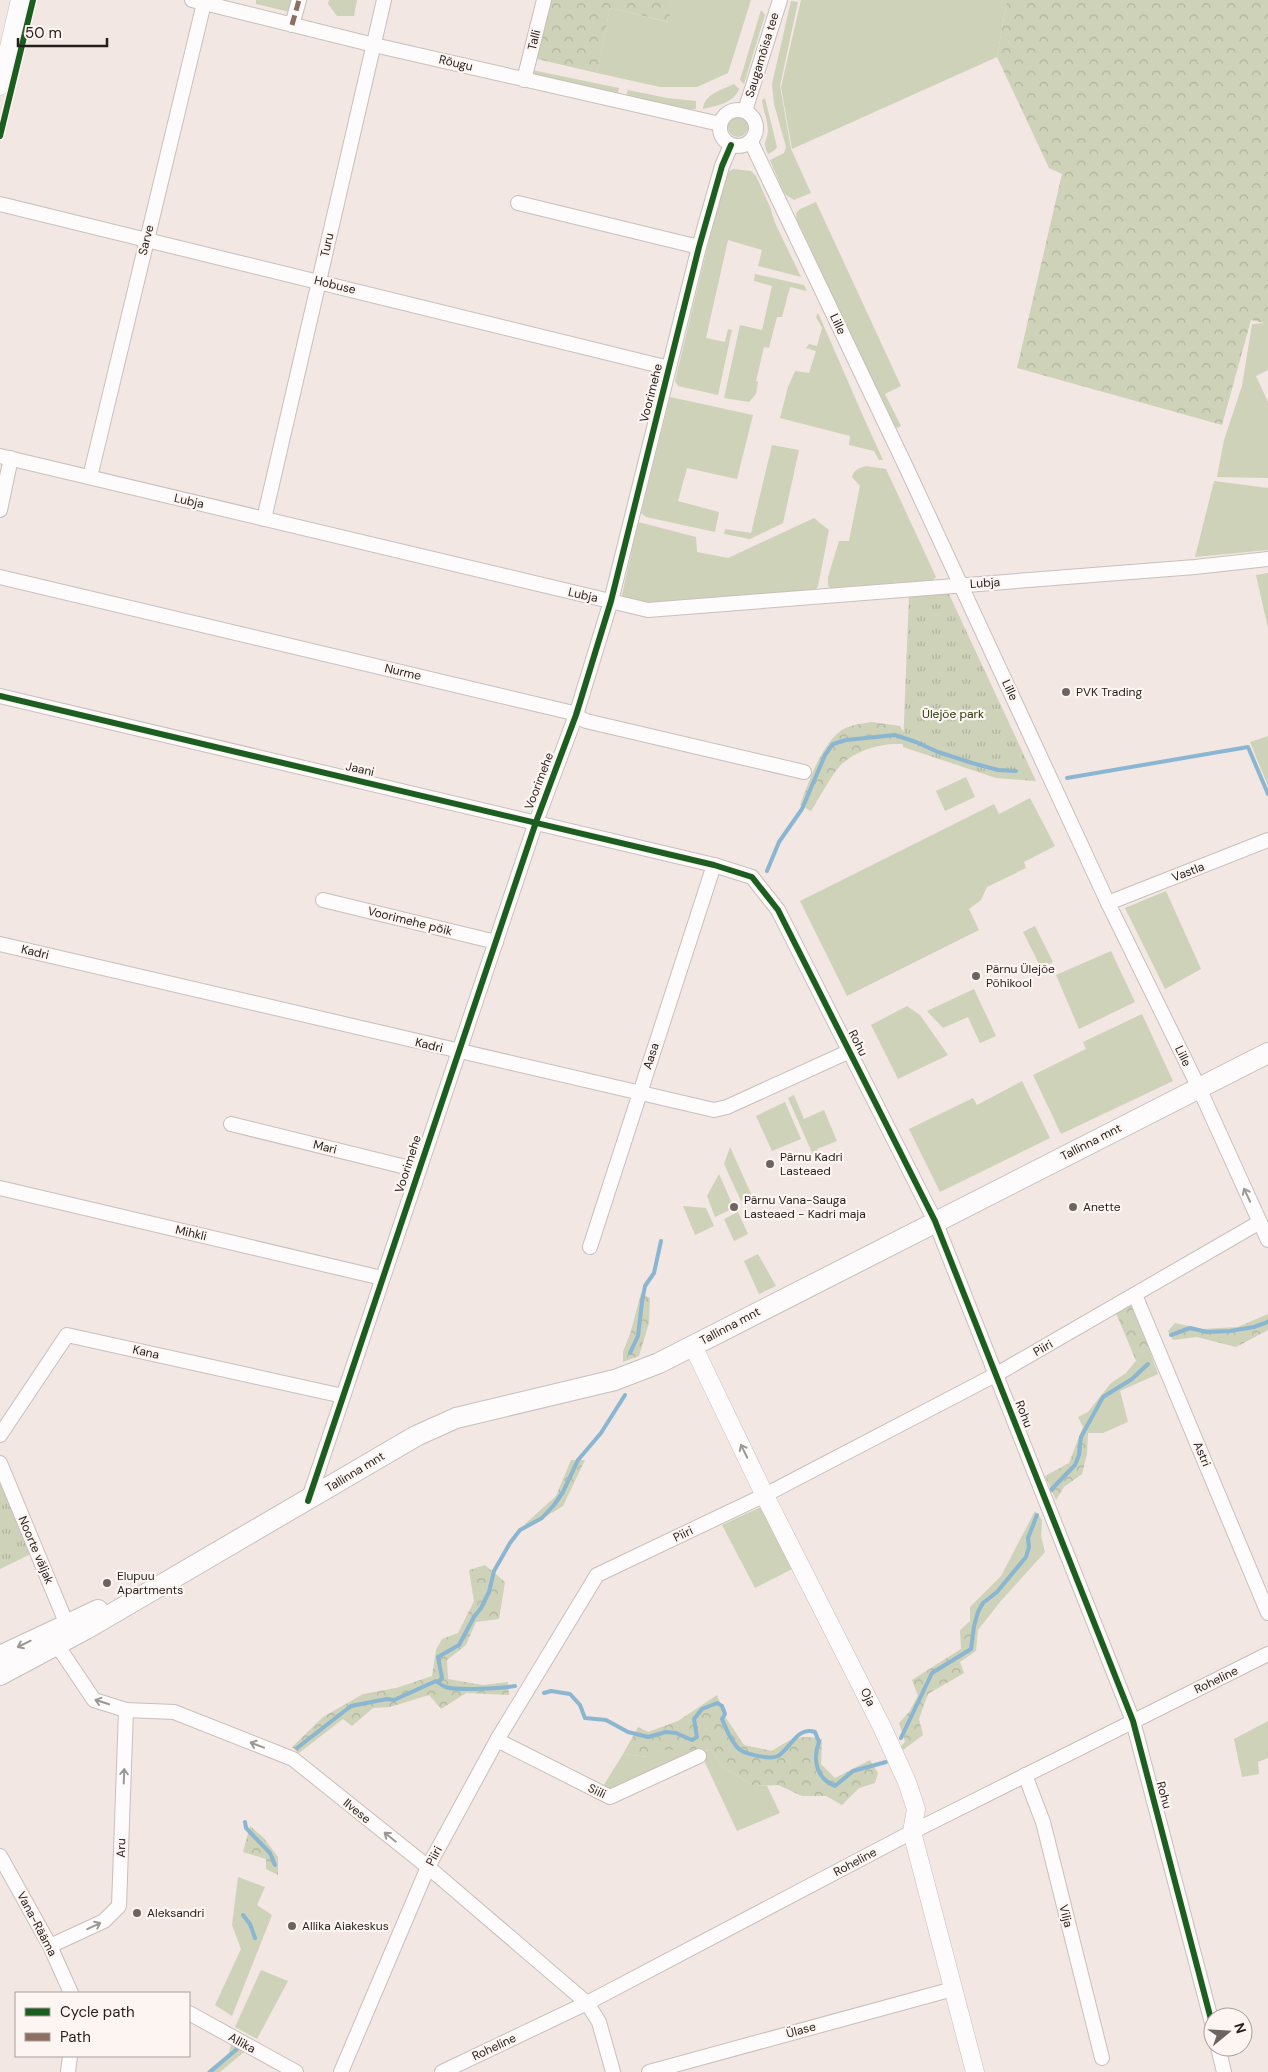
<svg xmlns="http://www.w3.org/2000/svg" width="1268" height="2072" font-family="'DM Sans',sans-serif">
<defs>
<pattern id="forest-crowns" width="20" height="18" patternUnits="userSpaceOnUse" patternTransform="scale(1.25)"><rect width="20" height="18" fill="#cdd2b8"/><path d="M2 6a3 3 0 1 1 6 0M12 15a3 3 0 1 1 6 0" fill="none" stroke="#b0b49e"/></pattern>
<pattern id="park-tufts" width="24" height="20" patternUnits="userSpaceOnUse" patternTransform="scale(1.25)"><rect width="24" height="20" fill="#cdd2b8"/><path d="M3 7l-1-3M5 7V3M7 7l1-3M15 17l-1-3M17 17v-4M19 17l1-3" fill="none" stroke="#b0b49e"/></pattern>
</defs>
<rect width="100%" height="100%" fill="#f2e7e2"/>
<g fill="#cdd2b8">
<path d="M256,0H292L290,12L256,4Z"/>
<path d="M329,0H357L354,16H337L328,4Z"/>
<path d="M671,0H751L728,73L697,87H660L597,73L610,8L668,22Z"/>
<path d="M801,0H1007L997,57L792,149L781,87Z"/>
<path d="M791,1L798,2L780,86L791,149L811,193L794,200L786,195L783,191L770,160L784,153L786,147L774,104L772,84Z"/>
<path d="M761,10L765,15L744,84L740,80Z"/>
<path d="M532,70L619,88L618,93L615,95L534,77L531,73Z"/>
<path d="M734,84L739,89C734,103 716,106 703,109C704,94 722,90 734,84Z"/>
<path d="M628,90L667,98L696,101V109H672L626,96Z"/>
<path d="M765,98L777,147L775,150L768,154C762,140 767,143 768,131C768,121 763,110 762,100Z"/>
<circle cx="738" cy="127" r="10"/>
<path d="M734,169L751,171L756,176L770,207L775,223L801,277L758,266L762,250L728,240L706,338L725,342L728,329L732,330L718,395L678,386L675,381L721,191L729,171Z"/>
<path d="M816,202L901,386L885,394L901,426L897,428L892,423L797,220L796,213L800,209Z"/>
<path d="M755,274L804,285L807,291L790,287L782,317H777L769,348L764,347L756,381L758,382L756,394L749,402L724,398L740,325L762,330L772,286L754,281Z"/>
<path d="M818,313C840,362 860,411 883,460H879L874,451L849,445L850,436L780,418L788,387L795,371L809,373L816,351L806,348L809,344L817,346L822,328L816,317Z"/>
<path d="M1268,323V370L1256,376L1268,402V478L1217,477L1224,440L1242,386L1252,324Z"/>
<path d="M670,397L753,415L737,479L687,468L678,501L719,512L715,532L646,517L641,513Z"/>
<path d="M772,445L799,450L783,523L750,539L724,534L725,529L751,533Z"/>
<path d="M866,466L886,469L936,577L933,580L830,588L828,586V577L839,541H849L860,486L852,477C854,470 859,468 866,466Z"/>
<path d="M1214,481L1268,488V550L1195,557Z"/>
<path d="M814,518L829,530L818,586L814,592L651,605L625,601L622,595L638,522L696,537L697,552L728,558Z"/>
<path d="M1268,573V628L1256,575Z"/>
<path d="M1268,736V786L1250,742Z"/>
<path d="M966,777L975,797L945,811L936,791Z"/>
<path d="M1030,798L1055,846L1024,862L1026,868L987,887L981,900L969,909L979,930L847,996L800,901L994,804L999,814Z"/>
<path d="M1166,891L1201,969L1165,989L1125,908Z"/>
<path d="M1035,926L1053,962L1041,968L1023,932Z"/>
<path d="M1111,951L1135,1002L1079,1029L1056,975Z"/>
<path d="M974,989L996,1036L980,1043L968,1017L943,1028L927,1011Z"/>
<path d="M907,1006L920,1015L948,1055L898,1079L871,1025Z"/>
<path d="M1142,1014L1173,1081L1061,1134L1033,1075L1086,1049L1083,1042Z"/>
<path d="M1022,1081L1050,1138L940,1192L909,1129L973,1098L977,1105Z"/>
<path d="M794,1095L804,1119L824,1110L837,1141L817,1149L818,1153L813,1155L788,1098Z"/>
<path d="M785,1102L801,1139L772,1151L756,1116Z"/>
<path d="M730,1147L752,1196L741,1201L724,1164Z"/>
<path d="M719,1174L734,1208L715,1217L707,1196Z"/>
<path d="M683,1206L706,1208L714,1226L695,1235Z"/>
<path d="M738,1212L748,1234L734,1241L724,1219Z"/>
<path d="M758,1254L776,1286L759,1294L744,1261Z"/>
<path d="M1148,1346L1158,1374L1120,1391L1128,1422L1103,1433H1088L1083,1427L1078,1417L1088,1412L1111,1383L1126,1373Z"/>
<path d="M763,1506L794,1568L755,1588L722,1525Z"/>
<path d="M1035,1511L1042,1520L1041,1536L1045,1552L1000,1602L978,1630L970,1621V1607L1001,1576Z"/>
<path d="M1268,1721V1758L1258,1762L1259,1774L1242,1777L1234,1739Z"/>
<path d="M663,1750H696L700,1751L711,1750L723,1767L754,1786H767L780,1813L737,1831L700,1752L612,1792L602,1788L623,1754L648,1757Z"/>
<path d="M238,1877L265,1887L257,1905L272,1915L232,2016L215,2005L241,1949L232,1925Z"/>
<path d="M261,1970L288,1981L257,2039L235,2027Z"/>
<path d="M231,2044L244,2052L220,2072H206L229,2053Z"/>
</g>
<g fill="url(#forest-crowns)">
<path d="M550,0H671L669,22L610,8L597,73L537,59Z"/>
<path d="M1007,0H1268V324L1251,320L1222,425L1017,368L1062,174L1049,168L997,57Z"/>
<path d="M871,722L900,726L911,746C889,740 858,749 842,764C832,773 819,799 811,811L800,805C809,782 819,750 838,733C847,725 860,724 871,722Z"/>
<path d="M641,1293L650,1298L649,1323L639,1356L623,1362V1352L631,1331Z"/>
<path d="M1128,1305H1133L1148,1346L1136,1361L1116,1313Z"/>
<path d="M1268,1314V1330L1236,1347L1197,1337L1173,1340L1168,1331L1175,1323L1202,1329L1238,1327Z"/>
<path d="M1083,1427L1088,1433L1087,1454L1082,1474L1064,1487L1056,1500L1045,1476L1069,1463Z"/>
<path d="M571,1460H585L563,1506L527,1528L525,1524L556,1496Z"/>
<path d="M485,1565L505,1582L499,1619L476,1622L466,1645L447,1660L448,1679L483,1685L508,1682L509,1695L466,1693L441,1709L429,1695L390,1707L373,1708L352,1726L343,1719L299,1753L292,1747L323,1717L363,1694L396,1688L432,1676L436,1650L442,1639L458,1633L474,1601L469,1570Z"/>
<path d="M970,1621L978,1630L976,1651L960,1662L964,1673L928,1694L919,1719L923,1735L903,1750L901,1746L905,1742L899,1723L909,1712L918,1696L912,1680L961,1649L960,1630Z"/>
<path d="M717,1695L726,1718L744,1745L772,1751C791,1738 800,1734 822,1739L821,1764L835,1778L870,1760L878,1773L875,1783L859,1788L842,1805L826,1796H802L778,1785L754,1786L723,1767L711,1750H663L649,1757L623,1754L638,1727L648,1732L678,1721Z"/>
<path d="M250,1826L263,1837L278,1857V1875L266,1869V1859L243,1852Z"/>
</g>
<g fill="url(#park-tufts)">
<path d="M948,592L1036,781L996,778L903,747L909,595Z"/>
<path d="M0,1480L33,1553L0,1569Z"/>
</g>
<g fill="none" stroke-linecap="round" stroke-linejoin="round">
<g stroke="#8ab6d1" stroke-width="4">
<path d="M1067,778L1248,747L1268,794"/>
<path d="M767,871L779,842L802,809L825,755L833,744L846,740L895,735L916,742L938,752L972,763L998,770L1016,771"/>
<path d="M1171,1335L1190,1328L1207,1332L1230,1331L1254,1327L1268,1322"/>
<path d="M630,1353L638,1336L642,1302L645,1286L654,1273L661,1241"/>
<path d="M1050,1491L1075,1465L1079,1455L1081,1437L1103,1397L1132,1379L1148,1364"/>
<path d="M438,1682L442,1678L438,1657L459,1645L474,1617L481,1608L489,1592L494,1571L510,1543L520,1530L542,1518L554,1505L563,1492L578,1460L601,1433L625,1395"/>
<path d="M544,1693L551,1691L570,1694L580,1705L585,1718L606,1720L628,1732L648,1737L666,1732L676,1733L692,1740L697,1737L694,1719L702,1709L717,1703L722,1706L725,1714L722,1719C726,1729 730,1739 737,1747C742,1754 770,1760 778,1756C791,1748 797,1726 815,1732L819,1742C812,1760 817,1779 835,1786L853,1771L886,1762"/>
<path d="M901,1738L932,1673L971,1649L974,1626L978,1612L983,1603L997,1592L1026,1557L1029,1547L1028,1538L1037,1515"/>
<path d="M297,1748L351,1706L387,1699L394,1700L436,1681C439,1683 442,1686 446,1687C457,1691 502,1688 515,1686"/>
<path d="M245,1822L246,1828L270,1853L275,1865"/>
<path d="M243,1915L250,1924L255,1938"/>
<path d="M210,2072L237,2049"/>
</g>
<defs>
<g id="minor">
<path d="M192,0L374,45L720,124"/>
<path d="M292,25L299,0"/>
<path d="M524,80L544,0"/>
<circle cx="738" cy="128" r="18"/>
<path d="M745,111L780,0"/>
<path d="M751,142L907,469L1108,903L1199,1088L1268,1240"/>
<path d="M518,203L699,247"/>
<path d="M0,204L669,368"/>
<path d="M0,456L648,610L1195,567L1268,559"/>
<path d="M90,477L204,3"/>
<path d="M0,510L11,458"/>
<path d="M264,519L384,0"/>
<path d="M0,577L569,712L586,721L804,772"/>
<path d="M0,696L714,865L752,877L778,910L935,1221L1133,1721L1213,2027"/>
<path d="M323,900L496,942"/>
<path d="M1108,903L1268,840"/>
<path d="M0,944L714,1110L727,1107L850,1051"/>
<path d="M231,1124L418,1170"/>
<path d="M0,1188L382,1278"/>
<path d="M590,1247L714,865"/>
<path d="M1135,1295L1268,1613"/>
<path d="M0,1435L67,1335L343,1396"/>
<path d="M0,1463L70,1632"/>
<path d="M308,1501L536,822L576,715L611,601L699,247L722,166L731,145"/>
<path d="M53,1639L94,1700L126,1710L174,1712L293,1759L428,1867L587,2003L599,2022L613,2072"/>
<path d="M497,1740L610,1797L699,1756"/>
<path d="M1025,1775L1043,1822L1102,2058"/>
<path d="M0,1856L50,1946L71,1993"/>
<path d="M50,1946L104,1921L119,1906L126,1710"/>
<path d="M189,2013L296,2072"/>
<path d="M1218,2047L1224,2072"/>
<path d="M68,2072L70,2056"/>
<path d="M341,2072L428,1867L497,1740L597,1575L765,1495L997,1374L1260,1222"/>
<path d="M442,2072L587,2003L912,1832L1268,1654"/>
<path d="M649,2072L953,1989"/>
</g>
<g id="tertiary">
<path d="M0,86L20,0"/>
<path d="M693,1346L767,1500L882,1727L907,1782L916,1809L912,1832L975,2072"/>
</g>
<g id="secondary">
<path d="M0,1656L98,1610"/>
<path d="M0,1675L86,1629L416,1436L456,1418L615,1380L659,1363L1268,1053"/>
</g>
</defs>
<use href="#minor" stroke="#c8bfbc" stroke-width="16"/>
<use href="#tertiary" stroke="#c8bfbc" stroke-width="19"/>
<use href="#secondary" stroke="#c8bfbc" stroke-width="22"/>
<use href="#minor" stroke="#fdfbfb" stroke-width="14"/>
<use href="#tertiary" stroke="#fdfbfb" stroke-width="18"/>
<use href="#secondary" stroke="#fdfbfb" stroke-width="20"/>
<path stroke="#8d6e63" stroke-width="5" stroke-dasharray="10 5" stroke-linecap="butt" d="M292,25L299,0"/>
<defs>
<g id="cycleway">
<path d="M0,136L33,0"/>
<path d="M0,696L714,865L752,877L778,910L935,1221L1133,1721L1213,2027"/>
<path d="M308,1501L536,822L576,715L611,601L699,247L722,166L731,145"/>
</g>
</defs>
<use href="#cycleway" stroke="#fdf5f1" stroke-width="9"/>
<use href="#cycleway" stroke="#1b5e20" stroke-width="6"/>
</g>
<defs><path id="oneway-shaft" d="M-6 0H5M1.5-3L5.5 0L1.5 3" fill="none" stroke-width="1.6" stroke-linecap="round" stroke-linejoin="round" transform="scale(1.25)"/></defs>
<g stroke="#9c9896">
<use href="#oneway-shaft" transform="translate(1247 1195) rotate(-115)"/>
<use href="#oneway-shaft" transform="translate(744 1451) rotate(-116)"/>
<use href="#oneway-shaft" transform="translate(24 1644) rotate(154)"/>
<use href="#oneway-shaft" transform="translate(102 1702) rotate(-162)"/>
<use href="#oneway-shaft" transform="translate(257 1745) rotate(-159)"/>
<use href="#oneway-shaft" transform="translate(124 1776) rotate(-88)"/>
<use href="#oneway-shaft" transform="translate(390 1837) rotate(-141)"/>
<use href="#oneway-shaft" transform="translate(94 1926) rotate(-25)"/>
</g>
<g fill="#6d6461" stroke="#fdf5f1" stroke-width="2">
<circle cx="1066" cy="692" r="5"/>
<circle cx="976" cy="976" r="5"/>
<circle cx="770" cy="1164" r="5"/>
<circle cx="734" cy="1207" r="5"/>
<circle cx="1073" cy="1207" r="5"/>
<circle cx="107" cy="1583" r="5"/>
<circle cx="137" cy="1913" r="5"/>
<circle cx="292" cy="1926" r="5"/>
</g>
<g text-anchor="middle" stroke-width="4.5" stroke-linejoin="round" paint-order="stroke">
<g font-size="12" fill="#251e1b" stroke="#fdf5f1">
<text transform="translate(534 40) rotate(-76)" y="4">Talli</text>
<text transform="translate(762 55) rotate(-73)" y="4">Saugamõisa tee</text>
<text transform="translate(456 63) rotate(13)" y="4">Rõugu</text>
<text transform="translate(146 240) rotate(-76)" y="4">Sarve</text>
<text transform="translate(327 245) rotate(-77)" y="4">Turu</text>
<text transform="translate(335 285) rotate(14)" y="4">Hobuse</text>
<text transform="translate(838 324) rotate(65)" y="4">Lille</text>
<text transform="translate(651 393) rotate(-76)" y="4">Voorimehe</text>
<text transform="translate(189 501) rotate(13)" y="4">Lubja</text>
<text transform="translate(985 583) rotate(-4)" y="4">Lubja</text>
<text transform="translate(583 595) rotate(13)" y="4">Lubja</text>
<text transform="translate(403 672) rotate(13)" y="4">Nurme</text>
<text transform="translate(1010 690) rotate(65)" y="4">Lille</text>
<text transform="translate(360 769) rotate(13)" y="4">Jaani</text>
<text transform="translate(539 781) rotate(-69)" y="4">Voorimehe</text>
<text transform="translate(1188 872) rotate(-21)" y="4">Vastla</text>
<text transform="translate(410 921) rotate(14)" y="4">Voorimehe põik</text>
<text transform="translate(35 952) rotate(13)" y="4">Kadri</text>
<text transform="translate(858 1043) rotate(63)" y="4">Rohu</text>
<text transform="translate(429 1045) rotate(13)" y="4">Kadri</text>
<text transform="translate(651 1056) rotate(-72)" y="4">Aasa</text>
<text transform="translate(1183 1056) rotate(64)" y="4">Lille</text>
<text transform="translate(1091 1142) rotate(-27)" y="4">Tallinna mnt</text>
<text transform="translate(325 1147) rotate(14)" y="4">Mari</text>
<text transform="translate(408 1164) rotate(-72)" y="4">Voorimehe</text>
<text transform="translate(191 1233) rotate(13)" y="4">Mihkli</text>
<text transform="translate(730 1326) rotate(-28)" y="4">Tallinna mnt</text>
<text transform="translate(1043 1348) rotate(-30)" y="4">Piiri</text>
<text transform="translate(146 1352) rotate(13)" y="4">Kana</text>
<text transform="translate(1024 1414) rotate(69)" y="4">Rohu</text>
<text transform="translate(1202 1454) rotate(67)" y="4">Astri</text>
<text transform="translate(355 1472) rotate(-31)" y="4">Tallinna mnt</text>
<text transform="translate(683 1534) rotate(-26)" y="4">Piiri</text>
<text transform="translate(36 1550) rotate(67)" y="4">Noorte väljak</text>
<text transform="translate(1216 1680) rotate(-26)" y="4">Roheline</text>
<text transform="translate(868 1697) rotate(65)" y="4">Oja</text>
<text transform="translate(597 1791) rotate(25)" y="4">Siili</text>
<text transform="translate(1164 1795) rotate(75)" y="4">Rohu</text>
<text transform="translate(357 1811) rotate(39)" y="4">Ilvese</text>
<text transform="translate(121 1848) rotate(-88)" y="4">Aru</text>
<text transform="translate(434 1856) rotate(-62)" y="4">Piiri</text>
<text transform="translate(855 1862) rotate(-28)" y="4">Roheline</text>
<text transform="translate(1066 1916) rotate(76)" y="4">Vilja</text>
<text transform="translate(37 1924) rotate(62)" y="4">Vana-Rääma</text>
<text transform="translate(801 2030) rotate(-15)" y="4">Ülase</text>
<text transform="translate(242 2043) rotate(29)" y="4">Allika</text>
<text transform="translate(494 2047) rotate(-25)" y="4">Roheline</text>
</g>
<g font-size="12" fill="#251e1b" stroke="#fdf5f1" text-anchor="start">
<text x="1076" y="696">PVK Trading</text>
<text x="986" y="973">Pärnu Ülejõe<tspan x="986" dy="14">Põhikool</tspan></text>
<text x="780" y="1161">Pärnu Kadri<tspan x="780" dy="14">Lasteaed</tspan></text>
<text x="744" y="1204">Pärnu Vana-Sauga<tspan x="744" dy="14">Lasteaed - Kadri maja</tspan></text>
<text x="1083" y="1211">Anette</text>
<text x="117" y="1580">Elupuu<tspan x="117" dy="14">Apartments</tspan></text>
<text x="147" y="1917">Aleksandri</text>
<text x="302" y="1930">Allika Aiakeskus</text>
</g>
<g font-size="12" fill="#283809" stroke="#fdf5f1">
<text x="953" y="718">Ülejõe park</text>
</g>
</g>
<rect x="15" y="1992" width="175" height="65" fill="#fdf5f1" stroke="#a79f9b"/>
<rect x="25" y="2008" width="25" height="8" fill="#1b5e20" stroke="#a79f9b"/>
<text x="60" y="2017" font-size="15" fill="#251e1b">Cycle path</text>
<rect x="25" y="2033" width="25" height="8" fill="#8d6e63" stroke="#a79f9b"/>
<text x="60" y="2042" font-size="15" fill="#251e1b">Path</text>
<g transform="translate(1228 2032) rotate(72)"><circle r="24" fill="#fdf5f1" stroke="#a79f9b"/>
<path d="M0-4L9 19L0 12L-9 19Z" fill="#6d6461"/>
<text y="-8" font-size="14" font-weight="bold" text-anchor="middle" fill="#251e1b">N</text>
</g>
<path d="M18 38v8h89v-8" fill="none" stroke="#251e1b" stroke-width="2.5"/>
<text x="25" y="38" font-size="15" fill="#251e1b" stroke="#fdf5f1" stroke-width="4" paint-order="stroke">50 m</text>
</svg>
